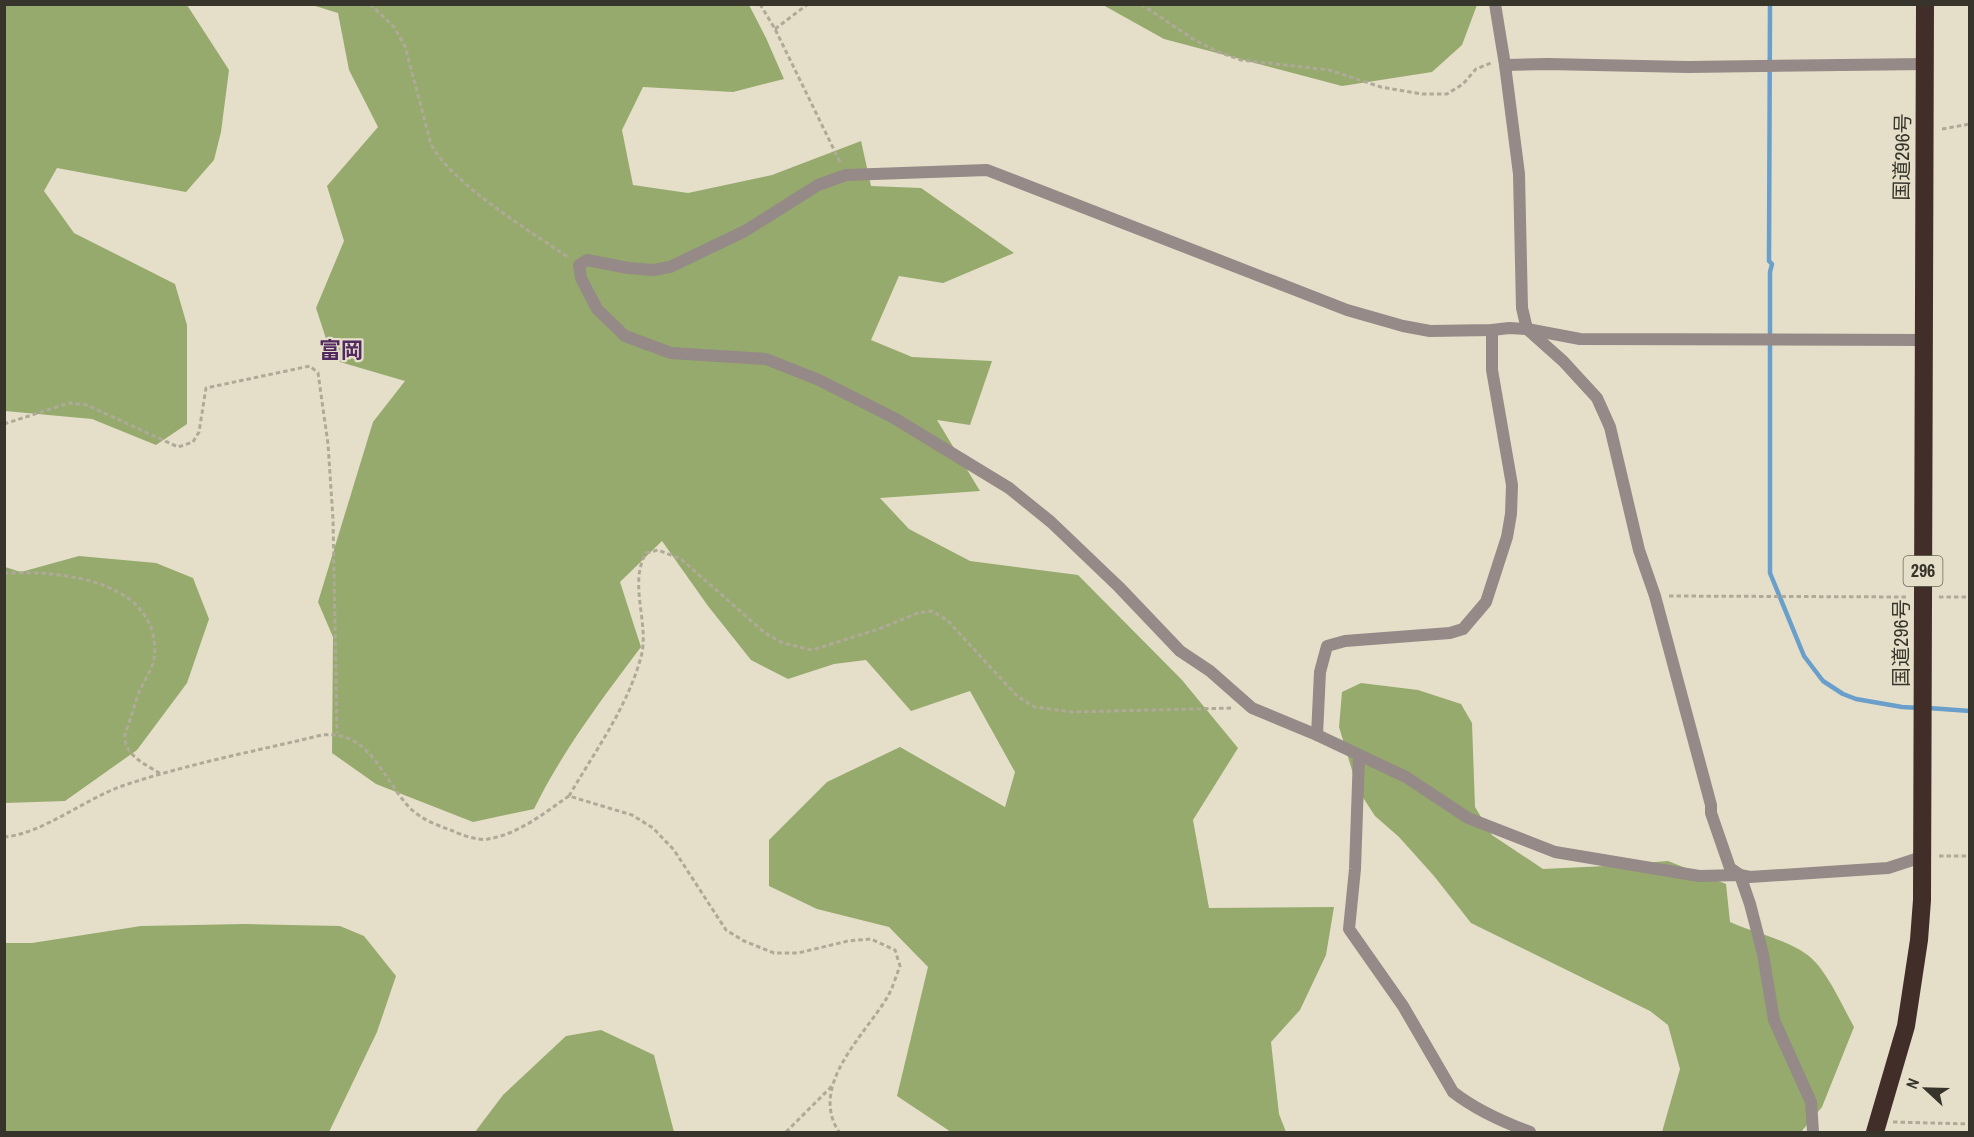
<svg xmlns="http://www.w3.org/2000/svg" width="1974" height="1137" font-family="'Archivo Narrow','Noto Sans JP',sans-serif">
<rect width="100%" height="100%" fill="#e5dfc9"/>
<g fill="#96aa6e">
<path d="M4,5H187L229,70L221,132L214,160L186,192L57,168L44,191L74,233L175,284L187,325V424L156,445L92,419L5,411Z"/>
<path d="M312,5H749L766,38L784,79L733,92L643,87L622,130L633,185L688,193L772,175L861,141L871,186L921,188L1014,253L943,283L899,276L871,340L912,357L992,361L970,425L937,420L980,491L880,498L909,529L970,561L1078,575L1182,680L1238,748L1193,820L1209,908L1334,907L1326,955L1300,1010L1271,1042L1279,1114L1286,1132H951L897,1096L928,967L889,927L817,909L769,886V840L827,782L900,747L1005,807L1015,772L970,691L911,711L866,660L834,664L788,679L751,660L708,606L662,541L620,582L641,647C602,699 563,750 534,809L473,822L376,784L332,753L333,637L318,602L373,422L405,381L333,360L316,308L344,241L327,186L378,127L349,70L338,13Z"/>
<path d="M1103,5H1477L1462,45L1432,72L1342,86L1164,39Z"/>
<path d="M79,556L156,563L193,578L209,619L187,683L137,750L65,801L5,803V567L21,572Z"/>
<path d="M1361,683L1418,690L1461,704L1472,723L1475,807L1492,835L1543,869L1606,866L1668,861L1726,884L1730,922C1752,932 1792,941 1810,957C1827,971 1843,1007 1854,1027L1822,1107L1801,1132H1662L1680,1069L1668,1025L1650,1011L1471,923L1434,876L1399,837L1375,816L1358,790L1339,727L1342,692Z"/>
<path d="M245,924L340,926L364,936L396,976L377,1032L329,1132H5V943H32L141,926Z"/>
<path d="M601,1030L654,1055L674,1132H475L503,1095L566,1036Z"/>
</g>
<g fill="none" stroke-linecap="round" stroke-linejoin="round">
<g stroke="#6a9fcb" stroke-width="4.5">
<path d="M1770,4L1769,261L1772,264L1770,272V573L1804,656L1823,681L1843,694L1856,699L1902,707L1920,708"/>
<path d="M1928,708L1970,711"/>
</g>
<g stroke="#afaa98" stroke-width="3" stroke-dasharray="4.5 3" stroke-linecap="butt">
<path d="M370,4L394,27L405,46L431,144C450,183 532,232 569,258"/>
<path d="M760,4L775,29L841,164"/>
<path d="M1141,4L1193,39L1216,51L1241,60L1329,70L1381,87L1422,94H1447L1463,84L1476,69L1491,63"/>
<path d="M775,29L808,4"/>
<path d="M1942,129L1970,124"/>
<path d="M4,424L69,403L87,405L178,447L193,442L199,432L206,388L310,366L318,373L328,444L333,519L337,733"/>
<path d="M4,573C49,571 127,576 149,623C154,634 156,647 154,659C152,669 145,679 141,688C136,699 133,711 129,723C128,727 125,732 125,736C124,756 147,765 161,774"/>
<path d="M1669,596L1908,597"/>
<path d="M1939,597H1970"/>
<path d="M569,796C595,751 627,708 641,657C650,624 628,584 646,553L658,550L681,559L765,633L783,643L812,650L879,629L918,613L932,611L947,620L1018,697L1035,707L1072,712L1232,708"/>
<path d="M4,837C42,834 85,799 122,786C187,764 256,751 322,735C372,730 383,782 412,810C423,820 439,826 453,831C462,835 478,841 488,839C519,834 544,813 569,796L632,815L653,828L674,850L726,930L744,941L774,953H798L848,941L871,939L895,950L900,966C896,976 893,987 888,996C866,1034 808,1085 839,1132"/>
<path d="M1939,856H1970"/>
<path d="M1893,1122L1970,1124"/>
<path d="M786,1132L832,1086"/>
</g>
<g stroke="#958a87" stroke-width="12">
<path d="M1495,4L1505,65L1519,174L1522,308L1527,329L1563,361L1597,398L1610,427L1639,550L1655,596L1711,805V813L1730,868L1740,875L1750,904L1763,954L1774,1020L1811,1102L1813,1132"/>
<path d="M1505,65L1548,64L1688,67L1926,64"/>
<path d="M1317,735L1320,672L1327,646L1345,641L1450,633L1463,629L1486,602L1507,537L1511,514L1512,485L1492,370V330"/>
<path d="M1359,755L1355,869L1349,929L1403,1006L1453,1092C1476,1110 1503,1122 1530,1132"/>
<path d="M1922,857L1888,868L1750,877L1740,875L1699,876L1555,852L1468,818L1406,777L1317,735L1252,708L1210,671L1180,651L1119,587L1051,522L1009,488L894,418L819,380L766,359L671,353L625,336L597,309L581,278L579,265L587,260L628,268L653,270L670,267L745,231L818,185L846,175L987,170L1347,310L1403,326L1430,331L1492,330L1509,328L1527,329L1580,339L1924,340"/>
</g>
<path stroke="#412e28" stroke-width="18" d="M1875,1132L1906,1026L1919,940L1922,900L1925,4"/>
</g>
<g text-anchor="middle" stroke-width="4.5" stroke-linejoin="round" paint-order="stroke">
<rect fill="#e5dfc9" stroke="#6a675a" stroke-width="1.5" x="1903.5" y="556" width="39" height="30" rx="4.5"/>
<g font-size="18" font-weight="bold" fill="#36342b">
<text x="1923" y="577">296</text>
</g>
<g font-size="20" fill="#36342b" stroke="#e5dfc9">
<text transform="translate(1902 157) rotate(-89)" y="7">国道296号</text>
<text transform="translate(1901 643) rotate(-90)" y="7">国道296号</text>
</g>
<g font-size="22" font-weight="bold" fill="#512960" stroke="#e5dfc9">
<text x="341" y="358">富岡</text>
</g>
</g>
<rect width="1974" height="1137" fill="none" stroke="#36342b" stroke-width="12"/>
<g transform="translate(1926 1089) rotate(292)" stroke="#e5dfc9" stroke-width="4.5" paint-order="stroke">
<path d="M0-4.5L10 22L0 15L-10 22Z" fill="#36342b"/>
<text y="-9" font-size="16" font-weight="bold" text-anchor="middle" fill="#36342b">N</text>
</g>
</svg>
